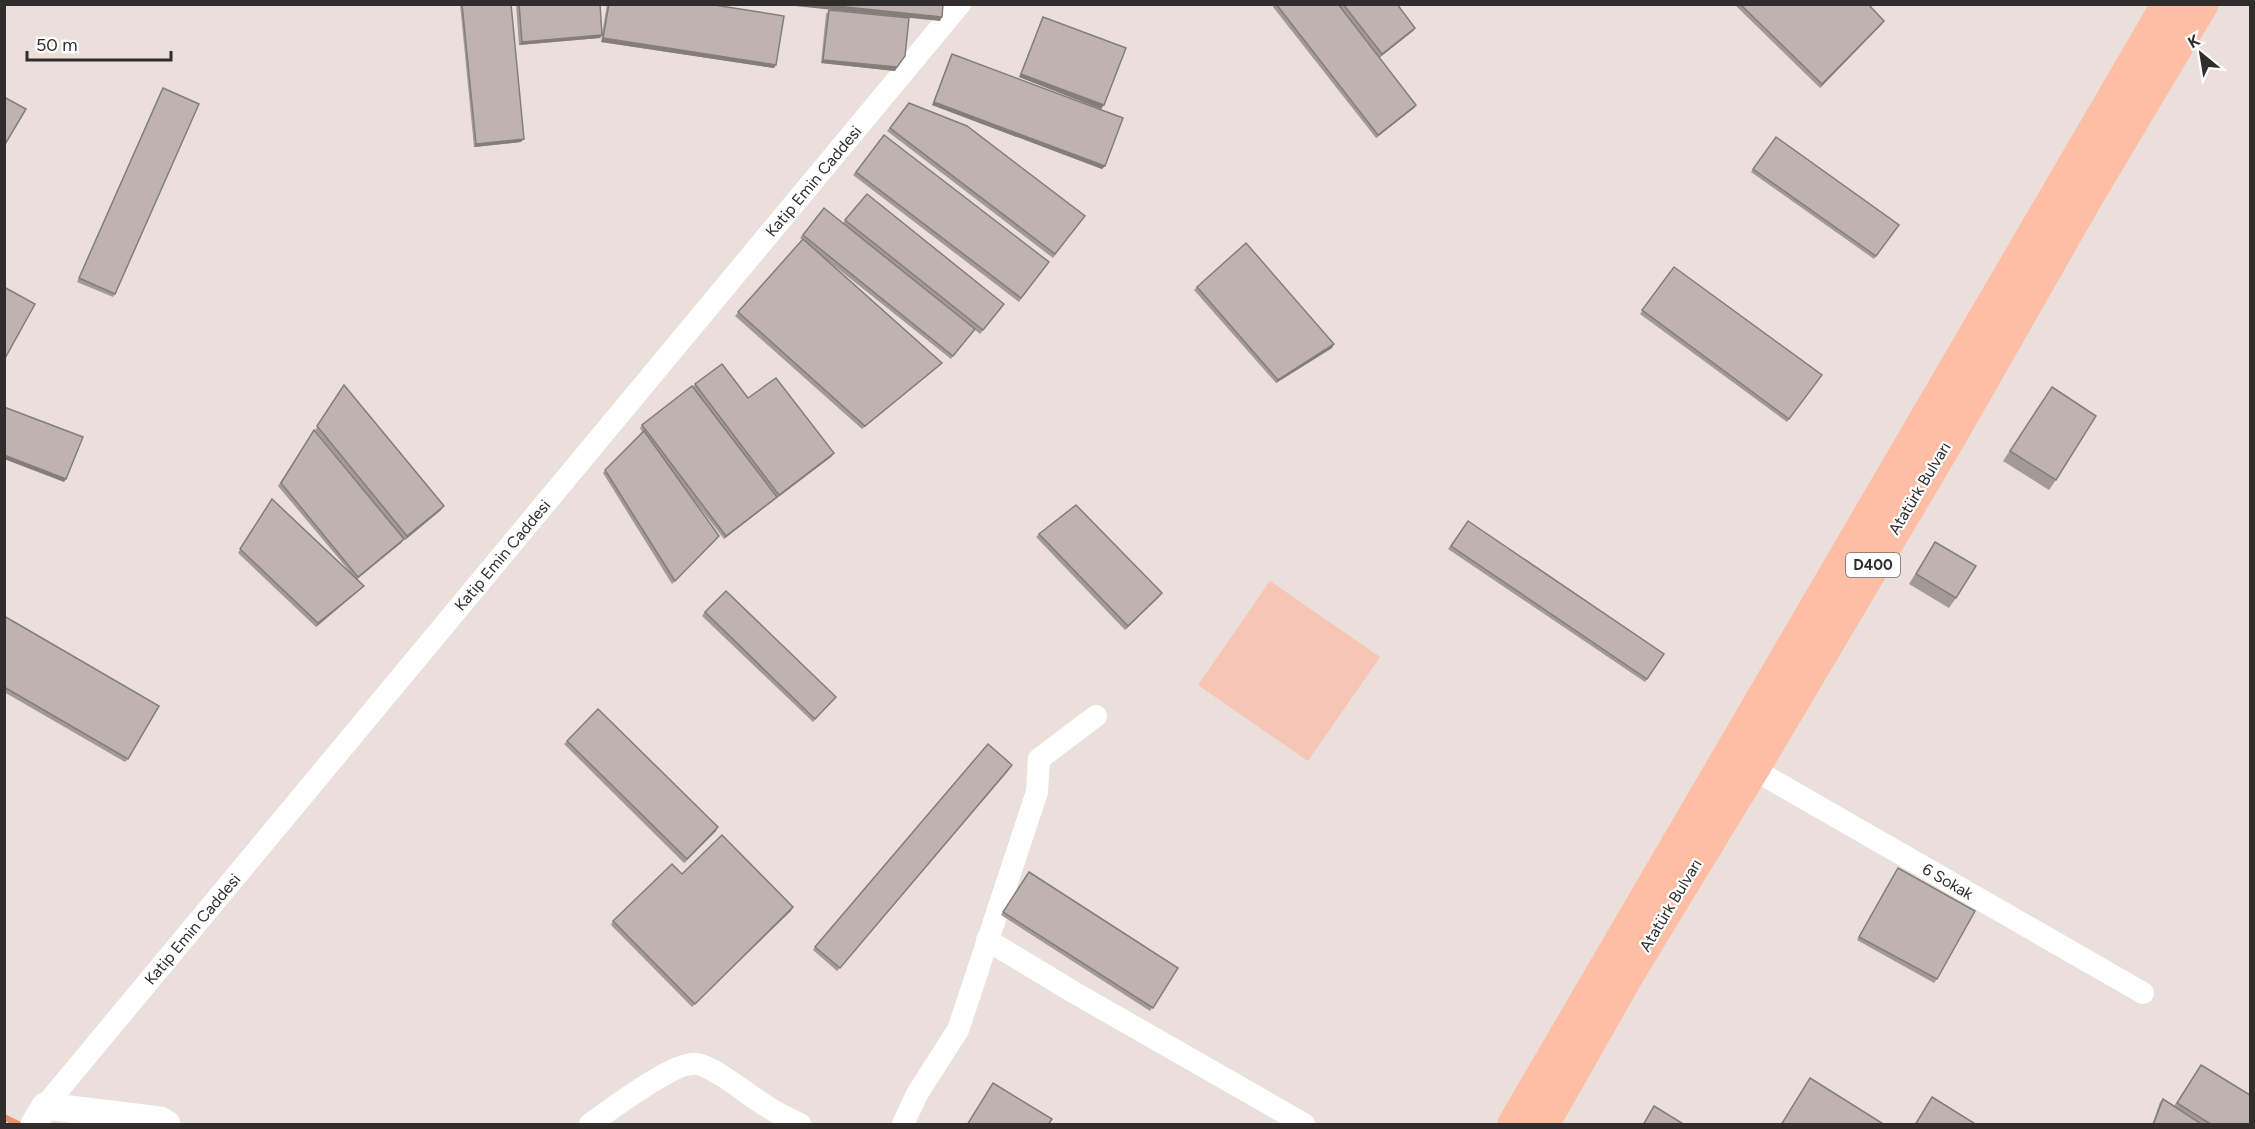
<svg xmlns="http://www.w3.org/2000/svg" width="2255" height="1129" font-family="Figtree,sans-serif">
<rect width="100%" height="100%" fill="#eadfdb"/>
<path fill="#f6c5b3" d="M1270,581L1380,657L1308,761L1198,685Z"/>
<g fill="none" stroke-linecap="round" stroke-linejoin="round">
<path stroke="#ed916e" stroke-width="6" d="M4,1117L18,1124"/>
<g stroke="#fff" stroke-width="22">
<path d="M1753,769L2143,993"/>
<path d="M987,940L1075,993L1304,1124"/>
<path d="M45,1106L960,4"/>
<path d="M590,1124C609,1111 675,1060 697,1064C716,1067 750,1097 768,1107C778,1114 790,1119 800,1124"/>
<path d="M903,1124L917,1094L958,1030L1037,792L1039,759L1096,716"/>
</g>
<path stroke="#fff" stroke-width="27" d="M34,1124L45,1106L160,1120L167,1124"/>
<g stroke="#febea6" stroke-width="33">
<path d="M1514,1124L2168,4"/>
<path d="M1543,1124L1628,974L1753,769L1950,437L2084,202L2202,4"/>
</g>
</g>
<g fill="#a39a96">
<path d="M460,4H511L521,142L474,147Z"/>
<path d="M516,4H600L602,34L607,4H708L774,68L601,42L602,35L600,38L519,45Z"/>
<path d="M1274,4H1338L1416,105L1414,108L1376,138L1273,7Z"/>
<path d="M1338,4H1397L1415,28L1413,31L1379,58Z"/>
<path d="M1734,4H1868L1882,24L1820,88Z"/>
<path d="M829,10L905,56L895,71L821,63L826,14Z"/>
<path d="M1043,17L1104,105L1101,109L1019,77L1041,21Z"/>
<path d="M952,54L1105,166L1102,169L932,105L950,57Z"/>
<path d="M163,88L115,294L113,297L77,282L161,91Z"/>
<path d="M909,103L1085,216L1053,258L887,131Z"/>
<path d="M884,135L1049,262L1019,302L853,175Z"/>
<path d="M1776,137L1899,225L1874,259L1751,172Z"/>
<path d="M867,194L1004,304L980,334L974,329L951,359L817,252L939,366L862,429L735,316L803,240L800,238L824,208L843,223Z"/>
<path d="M1674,267L1822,375L1787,422L1640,314Z"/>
<path d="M1197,287L1332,348L1276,383L1194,290Z"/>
<path d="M695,384L748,398L834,453L831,457L777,498H776L774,500L724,539L673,473L716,540L672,584L603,473L642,432L640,428L642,425L693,387Z"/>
<path d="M344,385L441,510L405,540L315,430Z"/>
<path d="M2052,387L2056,480L2049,490L2003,461Z"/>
<path d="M314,430L404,539L401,543L357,579L361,589L316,627L238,553L272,499L351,573L278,486Z"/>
<path d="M1468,521L1664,654L1645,682L1448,549Z"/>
<path d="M1039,534L1159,597L1125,630L1036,537Z"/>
<path d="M1935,542L1956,598L1949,608L1909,584Z"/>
<path d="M705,612L836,697L813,722L702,616Z"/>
<path d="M4,616L128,759L125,762L4,692Z"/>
<path d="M567,741L716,831L684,863L564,744Z"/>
<path d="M1010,769L837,971L813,950L815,947Z"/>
<path d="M1029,872L1178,968L1150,1011L1001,915Z"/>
<path d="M1895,872L1937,979L1934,983L1857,940Z"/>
<path d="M682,874L793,907L692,1007L611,925L613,921Z"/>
<path d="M2201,1065L2250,1125H2204L2174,1106Z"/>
<path d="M2163,1099L2203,1125H2152L2160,1102Z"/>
</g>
<g fill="#857d7a">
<path d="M796,4H817L942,17L940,21L795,6Z"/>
<path d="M1884,21L1882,24L1820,88L1822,84Z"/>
<path d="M1415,28L1413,31L1379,58L1382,54Z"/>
<path d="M602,35L600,38L519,45L522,42Z"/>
<path d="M603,38L776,65L774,68L601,42Z"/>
<path d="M823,60L897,67L895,71L821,63Z"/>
<path d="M1021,74L1104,105L1101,109L1019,77Z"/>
<path d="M934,102L1105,166L1102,169L932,105Z"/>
<path d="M1416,105L1414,108L1376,138L1378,135Z"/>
<path d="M524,139L521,142L474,147L476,144Z"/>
<path d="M1334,344L1332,348L1276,383L1278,380Z"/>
<path d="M942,363L939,366L862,429L865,426Z"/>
<path d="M834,453L831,457L777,498L779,495Z"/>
<path d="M4,455L66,479L64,482L4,459Z"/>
<path d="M777,497L774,500L724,539L726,536Z"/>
<path d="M444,506L441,510L405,540L407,536Z"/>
<path d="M404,539L401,543L356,580L358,577Z"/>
<path d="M364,586L361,589L316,627L318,623Z"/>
<path d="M1162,593L1159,597L1125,630L1128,626Z"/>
<path d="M718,827L716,831L684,863L687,859Z"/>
<path d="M793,907L791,911L692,1007L695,1004Z"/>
</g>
<g fill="#beb3af" stroke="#857d7a" stroke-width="1.5">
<path d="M462,4H511L524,139L476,144Z"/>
<path d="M519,4H600L602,35L522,42Z"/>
<path d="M609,4H708L784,16L776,65L603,38Z"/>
<path d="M817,4H943L942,17Z"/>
<path d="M1276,4H1338L1416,105L1378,135Z"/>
<path d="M1343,4H1397L1415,28L1382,54Z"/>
<path d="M1740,4H1868L1884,21L1822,84Z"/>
<path d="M829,10L909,18L905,56L897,67L823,60Z"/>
<path d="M1043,17L1126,48L1104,105L1021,74Z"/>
<path d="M952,54L1123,118L1105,166L934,102Z"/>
<path d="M163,88L199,104L115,294L79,278Z"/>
<path d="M4,97L26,109L4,146Z"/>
<path d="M909,103L967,126L1085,216L1055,254L890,128Z"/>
<path d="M884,135L1049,262L1021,298L856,172Z"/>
<path d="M1776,137L1899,225L1876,256L1753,169Z"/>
<path d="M867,194L1004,304L983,330L845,220Z"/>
<path d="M824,208L975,329L953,356L803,235Z"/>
<path d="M803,239L942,363L865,426L738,312Z"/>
<path d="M1246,243L1334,344L1278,380L1197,287Z"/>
<path d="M1674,267L1822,375L1789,419L1642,310Z"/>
<path d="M4,287L35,304L4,360Z"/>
<path d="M722,364L748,398L776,378L834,453L779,495L695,384Z"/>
<path d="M344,385L444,506L407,536L317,426Z"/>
<path d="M692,386L777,497L726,536L642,425Z"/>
<path d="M2052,387L2096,416L2056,480L2010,451Z"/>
<path d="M4,407L83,437L66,479L4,455Z"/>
<path d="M314,430L404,539L358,577L281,483Z"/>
<path d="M644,431L719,536L675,581L605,470Z"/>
<path d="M272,499L364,586L318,623L240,549Z"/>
<path d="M1076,505L1162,593L1128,626L1039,534Z"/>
<path d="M1468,521L1664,654L1647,679L1451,546Z"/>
<path d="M1935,542L1976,566L1956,598L1916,574Z"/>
<path d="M726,591L836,697L815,719L705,612Z"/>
<path d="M4,616L159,706L128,759L4,687Z"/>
<path d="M598,709L718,827L687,859L567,741Z"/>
<path d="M988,744L1012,765L840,968L815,947Z"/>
<path d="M722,835L793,907L695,1004L613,921L672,864L682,874Z"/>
<path d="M1898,868L1975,911L1937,979L1859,937Z"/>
<path d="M1029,872L1178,968L1153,1008L1003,912Z"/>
<path d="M2201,1065L2250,1095V1125H2212L2177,1103Z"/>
<path d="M1810,1078L1885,1125H1781Z"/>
<path d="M993,1083L1052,1119L1048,1125H967Z"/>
<path d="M1932,1097L1977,1125H1915Z"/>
<path d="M2163,1099L2203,1125H2153Z"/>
<path d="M1654,1106L1685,1125H1643Z"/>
</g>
<g text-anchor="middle" stroke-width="4.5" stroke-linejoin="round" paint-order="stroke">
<rect fill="#fff" stroke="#6f6c6b" stroke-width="1.5" x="1846" y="553" width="54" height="24" rx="4.5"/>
<g font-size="15" font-weight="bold" fill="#312d2c">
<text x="1873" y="570">D400</text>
</g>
<g font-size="16" fill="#312d2c" stroke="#fff">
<text transform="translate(813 181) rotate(-50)" y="6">Katip Emin Caddesi</text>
<text transform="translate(1919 488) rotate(-59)" y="6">Atatürk Bulvarı</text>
<text transform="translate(502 555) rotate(-50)" y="6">Katip Emin Caddesi</text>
<text transform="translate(1948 881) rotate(30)" y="6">6 Sokak</text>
<text transform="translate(1670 905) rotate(-59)" y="6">Atatürk Bulvarı</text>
<text transform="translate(192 929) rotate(-50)" y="6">Katip Emin Caddesi</text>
</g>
</g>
<rect width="2255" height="1129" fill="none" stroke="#312d2c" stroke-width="12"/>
<g transform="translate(2201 54) rotate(330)" stroke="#ffffff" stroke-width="4.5" paint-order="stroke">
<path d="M0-4.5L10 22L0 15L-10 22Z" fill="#312d2c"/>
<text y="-9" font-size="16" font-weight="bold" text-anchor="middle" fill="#312d2c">K</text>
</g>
<path d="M27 51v9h144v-9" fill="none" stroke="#312d2c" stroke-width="3"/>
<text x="36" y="51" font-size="18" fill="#312d2c" stroke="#ffffff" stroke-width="4.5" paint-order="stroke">50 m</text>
</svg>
